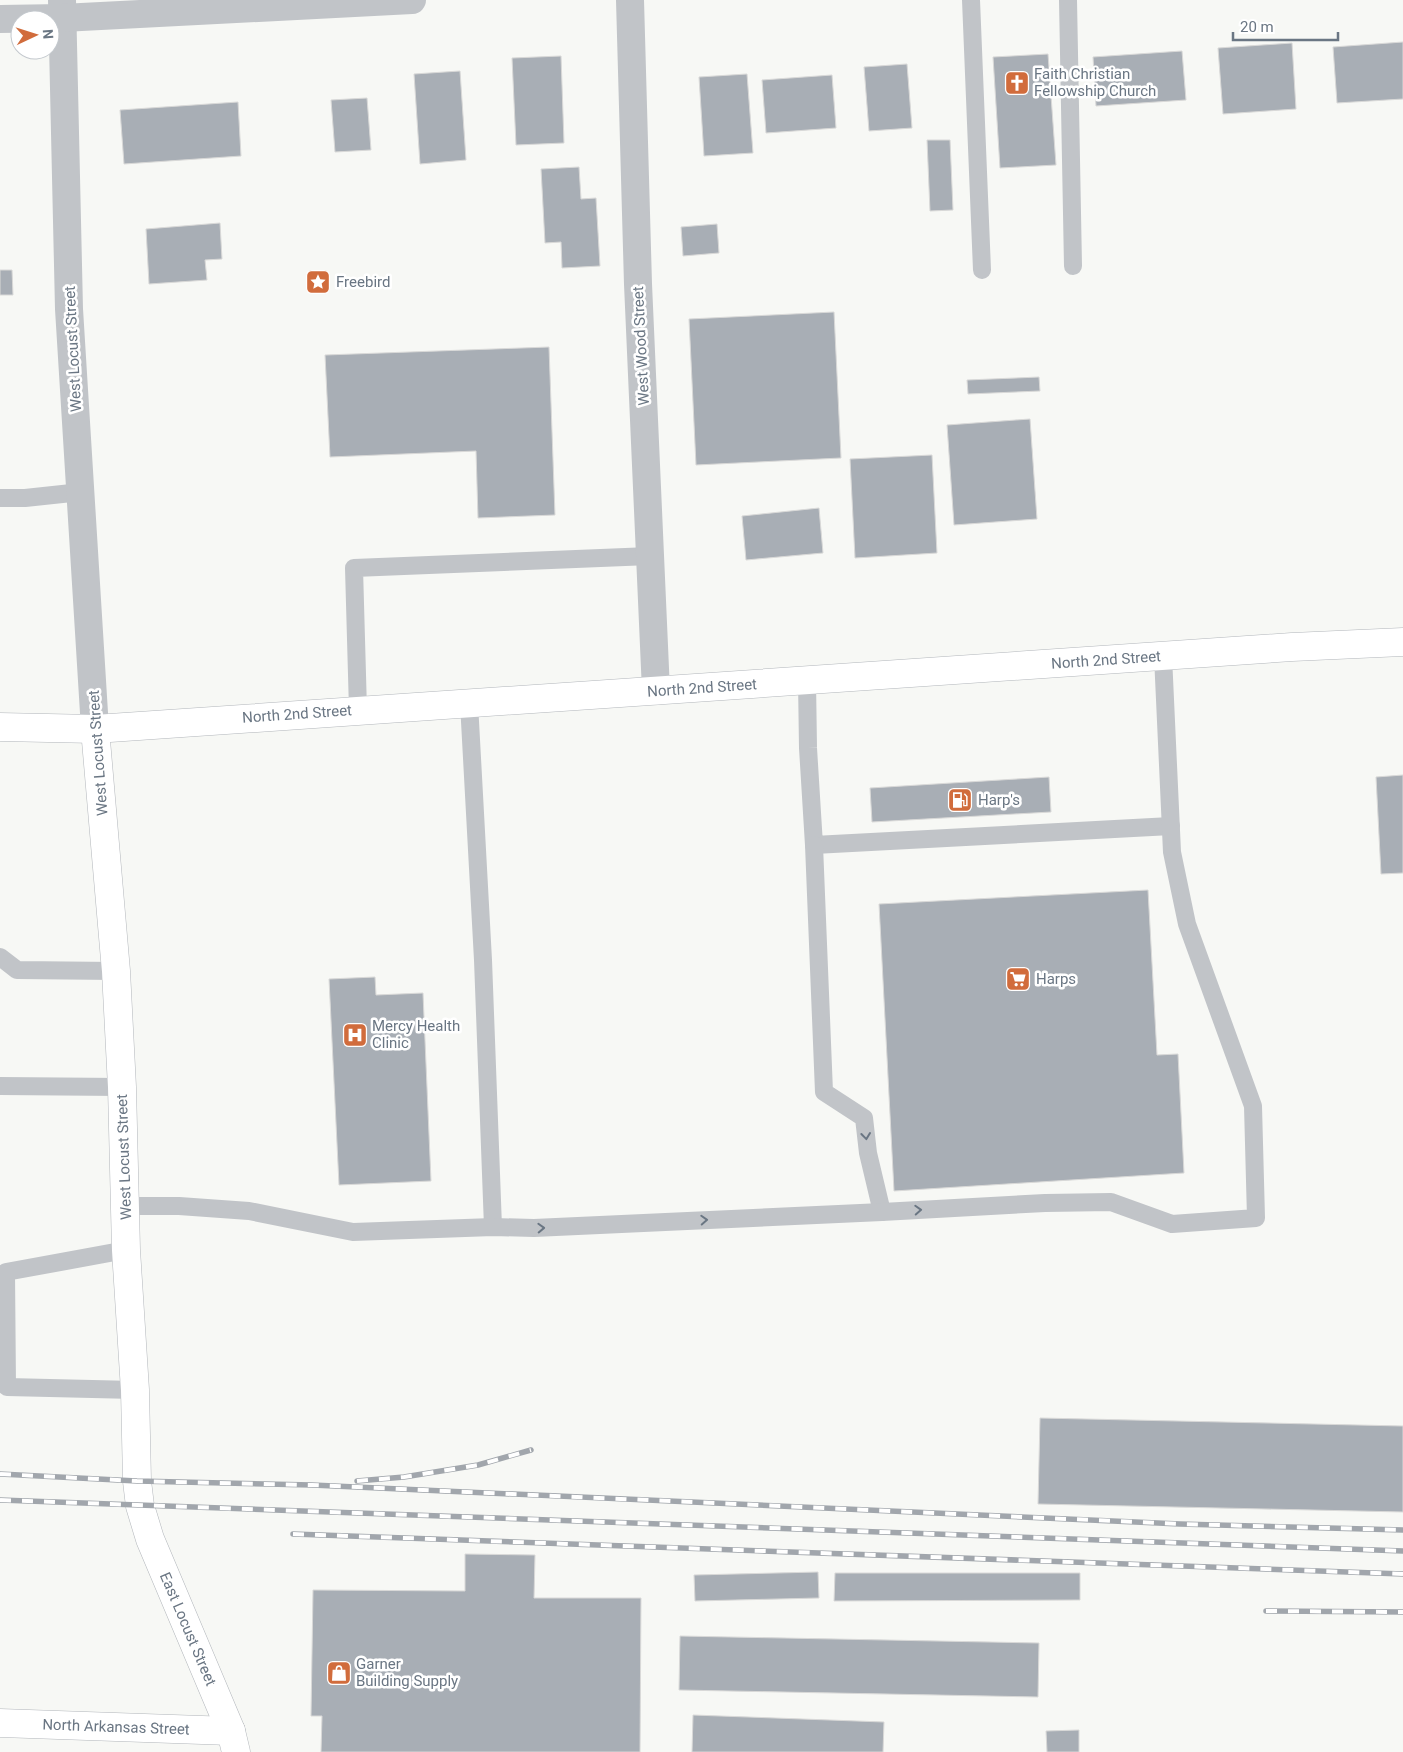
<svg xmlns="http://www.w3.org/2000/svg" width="1403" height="1752" font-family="Roboto,sans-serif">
<rect width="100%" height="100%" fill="#f7f8f5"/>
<g fill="#a8aeb5" stroke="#d9d9d8">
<path d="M1403,42V99L1337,103L1333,47Z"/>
<path d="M1292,43L1296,109L1223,114L1218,48Z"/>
<path d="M1182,51L1186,100L1096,106L1093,57Z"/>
<path d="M1048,54L1056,165L1000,168L993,57Z"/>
<path d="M561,56L564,143L516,145L512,58Z"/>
<path d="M907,64L912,128L869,131L864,67Z"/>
<path d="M460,71L466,160L420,164L414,74Z"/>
<path d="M747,74L753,153L704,156L699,77Z"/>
<path d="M832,75L836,128L766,133L762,80Z"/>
<path d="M367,98L371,150L335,152L331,100Z"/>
<path d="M238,102L241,156L124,164L120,110Z"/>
<path d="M927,140H950L953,210L930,211Z"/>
<path d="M579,167L581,199L596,198L600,266L562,268L561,242L545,243L541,169Z"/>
<path d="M220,223L222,259L205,260L207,280L149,284L146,229Z"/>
<path d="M717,224L719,253L683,256L681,227Z"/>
<path d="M0,270H12L13,295H0Z"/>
<path d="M834,312L841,458L696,465L689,319Z"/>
<path d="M549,347L555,515L478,518L476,451L330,457L325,355Z"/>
<path d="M1039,377L1040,391L968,394L967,380Z"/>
<path d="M1030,419L1037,519L954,525L947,425Z"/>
<path d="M932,455L937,553L855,558L850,459Z"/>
<path d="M819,508L823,553L746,560L742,516Z"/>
<path d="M1403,775V873L1381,874L1376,777Z"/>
<path d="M1049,777L1051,812L872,822L870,788Z"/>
<path d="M1148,890L1157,1055L1178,1054L1184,1173L894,1191L879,904Z"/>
<path d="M375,977L376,995L423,993L431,1181L339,1185L329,979Z"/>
<path d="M1040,1418L1403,1426V1512L1038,1504Z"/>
<path d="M465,1554L535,1555L534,1598H641L640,1752H321L322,1716H311L313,1590L465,1591Z"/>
<path d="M818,1572L819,1598L695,1601L694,1575Z"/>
<path d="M835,1573H1080V1600L834,1601Z"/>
<path d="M680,1636L1039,1643L1038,1697L679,1690Z"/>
<path d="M693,1715L884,1722L883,1752H692Z"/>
<path d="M1079,1730V1752H1047L1046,1731Z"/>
</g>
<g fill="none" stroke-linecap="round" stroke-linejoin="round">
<defs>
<g id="secondary">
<path d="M0,727L95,729L1292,647L1403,642"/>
<path d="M95,729L116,971L122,1087L126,1250L135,1390L137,1481L140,1506L150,1539L231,1731L236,1752"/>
<path d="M0,1723L231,1731"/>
</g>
</defs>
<use href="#secondary" stroke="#b2b6bb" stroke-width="29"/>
<g stroke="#c1c4c8" stroke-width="18">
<path d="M971,0L982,270"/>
<path d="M1068,0L1073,266"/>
<path d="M0,498H25L81,492"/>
<path d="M807,680L808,748L814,845L1171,826"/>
<path d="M469,703L483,960L493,1227"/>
<path d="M358,710L354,568L650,556"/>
<path d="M814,845L824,1092L864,1118L868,1153L882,1212"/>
<path d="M0,957L17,970L116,971"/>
<path d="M0,1086L122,1087"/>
<path d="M126,1206H179L249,1211L353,1232L493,1227L534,1228L882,1212L1045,1203L1111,1202L1172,1224L1256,1218L1253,1106L1187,924L1172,852L1163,656"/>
<path d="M126,1250L6,1272L7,1387L135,1390"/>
</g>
<g stroke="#c1c4c8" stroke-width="28">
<path d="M62,0L69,309L95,729"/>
<path d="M630,0L638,284L656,691"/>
<path d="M0,19L62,18L412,0"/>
</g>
<use href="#secondary" stroke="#fff" stroke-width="28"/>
<defs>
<g id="rail">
<path d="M0,1474L137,1481L312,1485L1180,1524L1403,1530"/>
<path d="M357,1481L404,1477L478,1465L531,1450"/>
<path d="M0,1500L1403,1551"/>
<path d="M293,1534L1403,1574"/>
<path d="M1266,1611L1403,1612"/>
</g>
</defs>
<use href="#rail" stroke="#a1a6ac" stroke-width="5.5"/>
<use href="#rail" stroke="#fff" stroke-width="4" stroke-dasharray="11" stroke-linecap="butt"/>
</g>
<defs><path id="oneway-chevron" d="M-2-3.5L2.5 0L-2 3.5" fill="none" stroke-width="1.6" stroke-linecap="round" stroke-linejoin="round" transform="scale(1.25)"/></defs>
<g stroke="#6a7683">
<use href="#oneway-chevron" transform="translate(866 1136) rotate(83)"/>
<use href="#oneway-chevron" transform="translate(918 1210) rotate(-3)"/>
<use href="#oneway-chevron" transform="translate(704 1220) rotate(-3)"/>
<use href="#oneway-chevron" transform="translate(541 1228) rotate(-2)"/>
</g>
<defs>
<symbol id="church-square" viewBox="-11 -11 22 22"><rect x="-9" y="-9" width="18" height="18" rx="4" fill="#d16c3c" stroke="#fff"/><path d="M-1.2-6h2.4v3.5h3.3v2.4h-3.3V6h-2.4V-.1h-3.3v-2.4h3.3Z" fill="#fff"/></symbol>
<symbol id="sight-square" viewBox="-11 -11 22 22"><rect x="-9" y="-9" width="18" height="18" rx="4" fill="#d16c3c" stroke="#fff"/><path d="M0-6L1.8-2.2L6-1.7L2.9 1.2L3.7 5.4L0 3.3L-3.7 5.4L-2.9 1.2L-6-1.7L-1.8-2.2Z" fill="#fff"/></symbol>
<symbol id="fuel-square" viewBox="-11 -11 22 22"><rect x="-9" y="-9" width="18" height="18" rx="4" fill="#d16c3c" stroke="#fff"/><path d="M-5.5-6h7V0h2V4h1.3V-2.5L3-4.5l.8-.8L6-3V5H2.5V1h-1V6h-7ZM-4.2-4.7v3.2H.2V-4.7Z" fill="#fff"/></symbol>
<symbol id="supermarket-square" viewBox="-11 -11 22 22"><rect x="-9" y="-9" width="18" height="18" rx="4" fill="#d16c3c" stroke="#fff"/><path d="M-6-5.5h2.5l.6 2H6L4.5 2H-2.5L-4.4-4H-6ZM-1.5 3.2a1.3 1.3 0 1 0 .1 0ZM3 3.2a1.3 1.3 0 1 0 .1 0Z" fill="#fff"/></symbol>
<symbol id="hospital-square" viewBox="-11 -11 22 22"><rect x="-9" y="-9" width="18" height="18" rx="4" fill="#d16c3c" stroke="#fff"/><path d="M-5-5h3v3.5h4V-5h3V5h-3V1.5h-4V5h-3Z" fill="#fff"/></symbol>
<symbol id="shop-square" viewBox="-11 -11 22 22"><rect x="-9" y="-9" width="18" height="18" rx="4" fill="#d16c3c" stroke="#fff"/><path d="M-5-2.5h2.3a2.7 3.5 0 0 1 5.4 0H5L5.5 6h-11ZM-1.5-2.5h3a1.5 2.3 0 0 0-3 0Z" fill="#fff"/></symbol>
</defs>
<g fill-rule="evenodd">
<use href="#church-square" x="1003" y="69" width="28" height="28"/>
<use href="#sight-square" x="304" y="268" width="28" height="28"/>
<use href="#fuel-square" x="946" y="786" width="28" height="28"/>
<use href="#supermarket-square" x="1004" y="965" width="28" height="28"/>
<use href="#hospital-square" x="341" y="1021" width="28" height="28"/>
<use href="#shop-square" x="325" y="1659" width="28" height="28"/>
</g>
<g text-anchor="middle" stroke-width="5" stroke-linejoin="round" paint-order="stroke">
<g font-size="15" fill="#6a7683" stroke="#fff" text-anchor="start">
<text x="1034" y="79">Faith Christian<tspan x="1034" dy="17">Fellowship Church</tspan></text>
<text x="336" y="287">Freebird</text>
<text x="978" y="805">Harp's</text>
<text x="1036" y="984">Harps</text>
<text x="372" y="1031">Mercy Health<tspan x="372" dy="17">Clinic</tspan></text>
<text x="356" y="1669">Garner<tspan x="356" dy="17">Building Supply</tspan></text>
</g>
<g font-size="15" fill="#6a7683" stroke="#fff">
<text transform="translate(641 346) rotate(-93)" y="5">West Wood Street</text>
<text transform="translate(73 349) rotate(-93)" y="5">West Locust Street</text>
<text transform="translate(1106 660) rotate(-4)" y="5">North 2nd Street</text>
<text transform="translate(702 688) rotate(-4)" y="5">North 2nd Street</text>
<text transform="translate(297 714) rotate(-4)" y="5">North 2nd Street</text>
<text transform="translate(98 753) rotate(-94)" y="5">West Locust Street</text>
<text transform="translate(124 1157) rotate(-92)" y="5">West Locust Street</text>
<text transform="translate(188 1629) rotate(67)" y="5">East Locust Street</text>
<text transform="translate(116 1727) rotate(2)" y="5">North Arkansas Street</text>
</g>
</g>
<g transform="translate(35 35) rotate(86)"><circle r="24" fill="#ffffff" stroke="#c3c8cd"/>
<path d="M0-4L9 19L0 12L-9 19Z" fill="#d16c3c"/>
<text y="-8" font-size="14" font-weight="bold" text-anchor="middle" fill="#6a7683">N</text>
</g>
<path d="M1233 32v8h105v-8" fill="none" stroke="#6a7683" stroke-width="2.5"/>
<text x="1240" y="32" font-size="15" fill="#6a7683" stroke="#ffffff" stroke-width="4" paint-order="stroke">20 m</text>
</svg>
